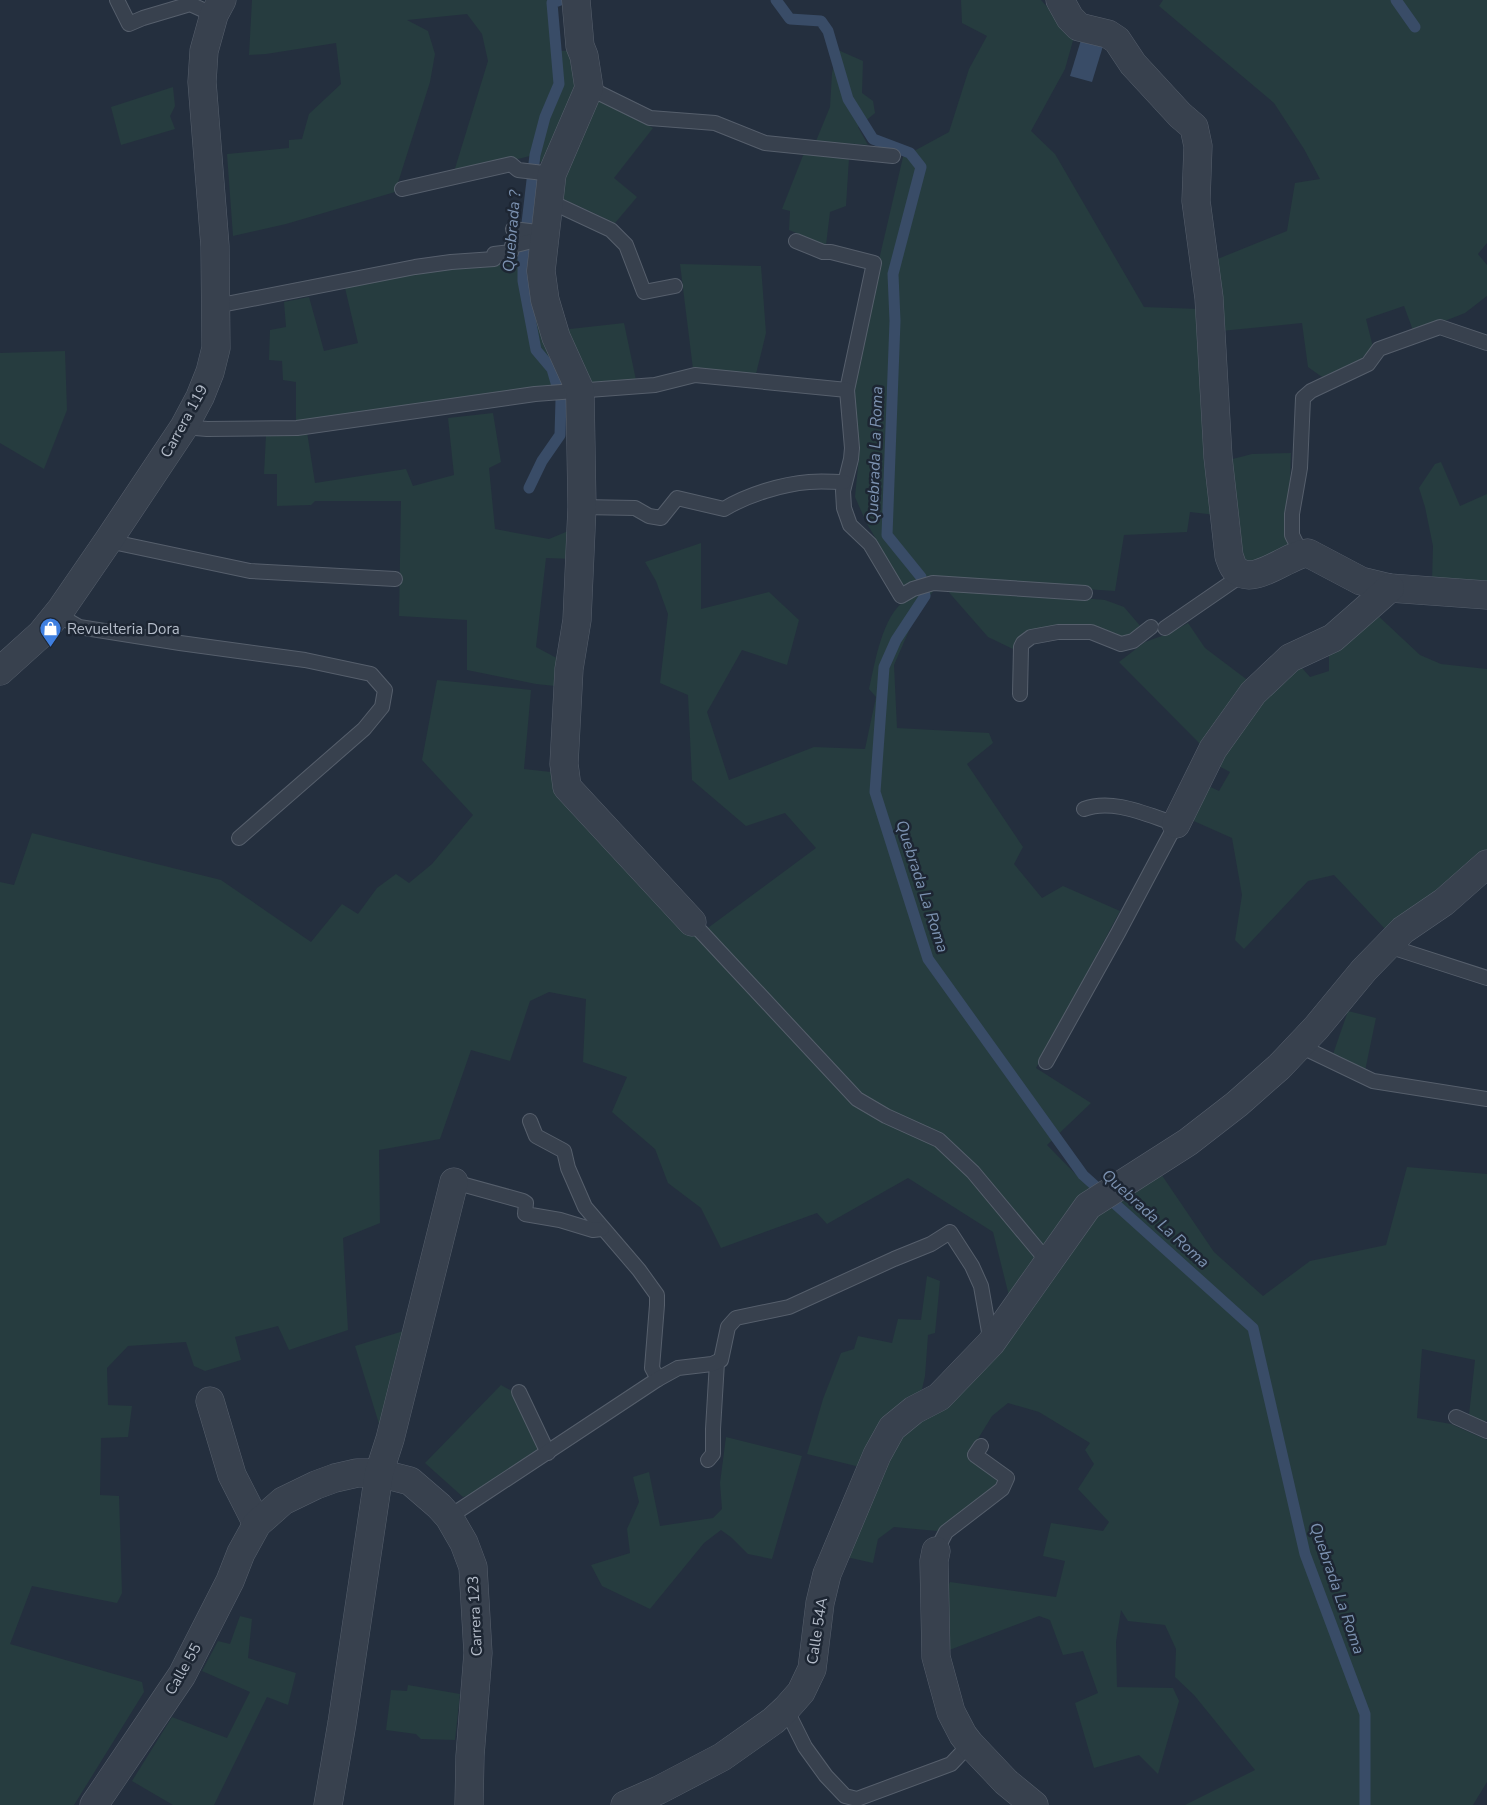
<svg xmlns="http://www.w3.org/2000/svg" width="1487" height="1805" font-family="'Nunito Sans',sans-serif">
<rect width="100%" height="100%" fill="#242f3e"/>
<g fill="#263c3f">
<path d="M252,0H549L554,83L541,116L530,156L453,175L488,61L482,34L467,14L407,20L428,31L435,54L430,82L395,192L286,224L233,236L227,154L289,148V140L302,139L309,114L341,84L336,43L266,54L249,55Z"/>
<path d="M961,0H1041L1074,37L1065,69L1031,131L1055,154L1144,307L1199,309L1216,515L1190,512L1187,532L1124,535L1115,591L934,579L903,585L866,522L855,497L859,457L854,389L878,264L903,157L949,132L969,69L987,36L962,23Z"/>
<path d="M1163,0H1487V243L1478,254L1487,265V296L1465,313L1414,333L1404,306L1366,319L1373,347L1358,362L1322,377L1308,367L1302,323L1221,331L1215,260L1287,231L1295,183L1320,179L1304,149L1274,103L1159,6Z"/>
<path d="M578,50L583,87L549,164L537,161L550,113L563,83L560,51Z"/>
<path d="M838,50L863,61L862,93L873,101L875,113L858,127L868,145L816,141L830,107L832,73Z"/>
<path d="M173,87L175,106L170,116L175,129L121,145L111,107Z"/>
<path d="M591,93L653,128L614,178L637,197L615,223L555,195Z"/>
<path d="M804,153L849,158L846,206L830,212L826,245L789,230L790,211L782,209Z"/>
<path d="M537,244L574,385L296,422V382L283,380L282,361L269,360L270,330L286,327L284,302L309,297L324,351L358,343L345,288L430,270L500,262L517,254L518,249Z"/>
<path d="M680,264L761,266L766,333L756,374L693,369Z"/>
<path d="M624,323L636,380L583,383L561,330Z"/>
<path d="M65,351L67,410L44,469L0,443V353Z"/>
<path d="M493,413L501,462L489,468L495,529L549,539L573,529L574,559L546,558L536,647L564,662L565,687L536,684L467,670V620L399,616L401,501H315L311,505L277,506V474H264L266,435L307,432L315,483L406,469L413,486L454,475L448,418Z"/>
<path d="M1291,453L1290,481L1284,519L1291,549L1243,566L1225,461L1252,454Z"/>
<path d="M1441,462L1460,506L1487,494V588L1432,581L1433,546L1425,507L1419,488L1435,464Z"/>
<path d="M701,543V609L769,592L799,620L787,665L742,650L707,712L729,780L814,747L865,749L876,697L869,689C875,663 882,615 906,600C915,594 925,591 935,588L911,626L894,665L897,728L989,733L993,743L967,764L1023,847L1014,864L1042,898L1063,886L1120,911L1036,1068L1091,1103L1047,1145L1107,1206L1159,1171L1214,1252L1263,1296L1310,1261L1386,1245L1407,1167L1487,1174V1420L1484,1422L1469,1415L1475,1360L1422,1349L1417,1418L1451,1424L1487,1440V1782L1473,1805H1185L1255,1770L1194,1695L1175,1677L1176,1649L1165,1625L1128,1621L1121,1610L1116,1642L1117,1687L1173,1688L1179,1701L1158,1774L1139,1755L1094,1768L1075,1703L1098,1693L1083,1651L1063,1655L1050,1620L1039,1616L944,1652L945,1593L950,1582L1056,1597L1065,1561L1043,1556L1051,1523L1103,1531L1109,1522L1078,1489L1094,1464L1085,1450L1090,1443L1039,1412L1008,1403L992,1416L968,1455L1001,1479L994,1489L937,1531L894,1527L878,1539L873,1563L842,1556L895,1435L1015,1320L993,1232L908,1178L827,1224L817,1213L721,1248L701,1208L668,1183L655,1149L612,1112L627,1077L583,1062L586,999L549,992L530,1001L510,1061L471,1050L440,1139L379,1150L380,1223L343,1238L348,1330L289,1350L278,1326L235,1337L241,1360L205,1371L194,1366L186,1342L128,1346L107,1368L108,1405L132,1406L128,1437L101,1438L100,1495L119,1496L122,1593L117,1603L32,1586L10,1644L142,1682L144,1692L74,1805H0V882L14,885L32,833L221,880L311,942L342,904L358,914L377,888L396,874L409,883L432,864L473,815L422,760L437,680L531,690L524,769L560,773L697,936L816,848L785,813L746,826L692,780L688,695L660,683L668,614L656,581L645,562Z"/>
<path d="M946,589L1035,594L1105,600L1124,607L1142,628L1131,638H1118L1094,626L1072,625L1049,627L1015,650L988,637Z"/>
<path d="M1373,611L1420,655L1441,664L1487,669V855L1386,930L1334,875L1308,881L1244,949L1235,940L1242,895L1232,838L1187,818L1204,784L1219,791L1230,772L1215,764L1295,660L1310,677L1329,671V647Z"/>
<path d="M1188,623L1205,648L1254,685L1206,750L1119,662L1145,642L1170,633Z"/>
<path d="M1348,1011L1376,1018L1365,1071L1332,1057Z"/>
<path d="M927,1276L940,1281L935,1333L928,1335L925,1376L920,1398L864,1468L807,1454L823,1399L841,1353L854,1349L858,1336L892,1343L898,1319L921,1320Z"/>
<path d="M413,1328L380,1427L355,1346Z"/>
<path d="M501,1385L512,1391L539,1448L471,1495L463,1497L425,1463Z"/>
<path d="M726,1437L802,1456L772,1559L748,1554L732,1538L721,1530L704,1543L650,1609L602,1586L591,1565L630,1553L627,1529L639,1502L633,1477L649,1472L660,1526L713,1518L722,1509L720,1483Z"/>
<path d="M240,1616L252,1619L248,1658L296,1673L288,1705L267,1697L214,1805H173L132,1781L172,1717L227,1738L250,1692L202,1671L218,1641L230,1644Z"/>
<path d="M408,1685L460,1694L455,1740L421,1739L416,1734L386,1730L391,1690L407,1691Z"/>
</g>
<path fill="#394c67" d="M1081,40L1103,46L1092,82L1070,76Z"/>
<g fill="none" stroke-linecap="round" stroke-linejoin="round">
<g stroke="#394c67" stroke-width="11">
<path d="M776,0L790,19L821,21L828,31L848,99L873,139L910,153L921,167L893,274L895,321L887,535L921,577L925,596L896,640L884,667L875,792L928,959L1083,1175L1253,1328L1305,1554L1365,1714V1805"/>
<path d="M1396,0L1415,27"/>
<path d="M529,488L542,461L560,435L561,400L552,369L536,350L523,281V257L535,155L545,117L559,84L552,3L560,0"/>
</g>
<defs>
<g id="service">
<path d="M117,0L129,24L143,18L190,4L214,15"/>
<path d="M589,88L650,118L715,123L765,143L893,156"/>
<path d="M402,189L511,164L518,170L552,174"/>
<path d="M549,201L611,230L626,245L644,292L675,286"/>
<path d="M513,229L545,233"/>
<path d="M796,241L823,252H831L874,263L847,390"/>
<path d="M216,306L415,267L451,262L494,259V254L511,252L512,246L544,238"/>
<path d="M184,427L207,429L297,428L535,394L655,385L695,375L847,390L852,448L851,459L843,491L844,508L850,525L870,544L901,596L913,589L933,583L1085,593"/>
<path d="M582,507L635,508L649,516L661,518L677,498L724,509C747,495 782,484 809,482C821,481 833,482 844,482"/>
<path d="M108,541L250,571L395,579"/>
<path d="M1301,553L1292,535V514L1300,468L1303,398L1311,391L1368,364L1379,349L1440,327L1487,343"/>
<path d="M57,614L79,627L180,643L305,660L371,674L385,690L382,707L364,729L239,838"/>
<path d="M1165,628L1242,575"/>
<path d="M1020,694L1021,647L1023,643L1031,637L1058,632H1091L1121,644L1133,641L1151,627"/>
<path d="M692,922L857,1099L886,1116L939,1140L973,1172L1048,1262"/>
<path d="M1388,946L1487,978"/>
<path d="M1300,1046L1373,1081L1487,1099"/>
<path d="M1046,1062L1118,933L1176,824C1147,815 1113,798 1084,809"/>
<path d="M530,1121L536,1136L564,1151L568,1168L585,1207L639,1270L657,1295V1305L652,1368L658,1379"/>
<path d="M454,1182L523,1201L526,1203L525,1214L560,1220L593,1230L602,1229"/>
<path d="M519,1392L548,1453"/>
<path d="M1456,1417L1487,1431"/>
<path d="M708,1460L713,1454V1429L717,1362"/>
<path d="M449,1517L658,1379L678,1368L712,1364L721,1360L728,1327L736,1318L789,1307L894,1259L931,1244L950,1232L972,1266L981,1286L991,1343"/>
<path d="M936,1551L946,1532L1002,1489L1007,1478L975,1455L981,1446"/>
<path d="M786,1709L805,1747L826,1776L845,1796L857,1799L951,1764L970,1744"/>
</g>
<g id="minor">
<path d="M576,0L580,46L584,56L589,88L552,174L541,271L545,300L556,337L580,390L582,507L577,620L569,669L564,764L567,787L692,922"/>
<path d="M1060,0L1070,18L1079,27L1108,34L1117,40L1133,64L1180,115L1194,127L1198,146L1196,201L1209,298L1218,457L1229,556C1231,561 1232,567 1236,570C1255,587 1288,554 1308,553L1361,581L1390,588L1487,595"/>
<path d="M1176,824L1213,749L1253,693L1290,658L1333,638L1390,588"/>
<path d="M210,1401L232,1475L257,1524"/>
<path d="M936,1551L934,1561L936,1657L951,1712L963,1735L970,1744L1006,1782L1034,1805"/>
<path d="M94,1805L182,1675L230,1581L241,1553L257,1524L283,1501L316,1485L335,1478L357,1473H379L410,1481L439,1506L449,1517L464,1543L473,1567L478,1653L470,1756L469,1805"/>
<path d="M328,1805L342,1723L379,1473L390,1439L454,1182"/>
<path d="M625,1805L659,1790L722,1757L773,1721L786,1709L801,1692L812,1669L820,1603L827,1574L877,1455L892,1428L914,1410L939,1397L991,1343L1088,1206L1188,1142L1237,1104L1279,1067L1316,1028L1364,970L1403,930L1444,902L1487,864"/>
</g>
<path id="tertiary" d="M0,671L41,634L62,608L108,541L184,427L200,397L210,372L216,348L215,246L202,82L204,51L214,15L222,0"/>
</defs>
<use href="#service" stroke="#565f6c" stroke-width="16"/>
<use href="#minor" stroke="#565f6c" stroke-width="29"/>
<use href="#tertiary" stroke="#565f6c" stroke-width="29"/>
<use href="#service" stroke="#38414e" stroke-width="14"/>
<use href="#minor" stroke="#38414e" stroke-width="28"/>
<use href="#tertiary" stroke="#38414e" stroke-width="28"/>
</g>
<defs>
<symbol id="shop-pin" viewBox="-11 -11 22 30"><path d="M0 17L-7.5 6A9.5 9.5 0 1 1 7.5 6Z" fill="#3f7fe0" stroke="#1d2633"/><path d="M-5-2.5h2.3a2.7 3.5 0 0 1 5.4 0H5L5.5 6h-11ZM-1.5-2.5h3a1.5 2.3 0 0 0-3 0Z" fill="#fff"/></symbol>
</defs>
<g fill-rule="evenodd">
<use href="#shop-pin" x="38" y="616" width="25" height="34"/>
</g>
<g text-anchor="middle" stroke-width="5" stroke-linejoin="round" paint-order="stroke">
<g font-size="15" fill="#b4bcc9" stroke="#1d2633">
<text transform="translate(184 421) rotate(-61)" y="5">Carrera 119</text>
<text transform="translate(475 1616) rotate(-93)" y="5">Carrera 123</text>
<text transform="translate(817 1631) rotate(-81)" y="5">Calle 54A</text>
<text transform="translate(183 1669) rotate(-60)" y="5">Calle 55</text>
</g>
<g font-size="15" fill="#b4bcc9" stroke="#1d2633" text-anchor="start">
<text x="67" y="634">Revuelteria Dora</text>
</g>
<g font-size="16" font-style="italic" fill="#7c92b1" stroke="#1d2633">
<text transform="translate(511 231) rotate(-85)" y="6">Quebrada ?</text>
<text transform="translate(874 455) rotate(-88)" y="6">Quebrada La Roma</text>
<text transform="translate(923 886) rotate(72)" y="6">Quebrada La Roma</text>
<text transform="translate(1156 1218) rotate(42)" y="6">Quebrada La Roma</text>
<text transform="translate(1338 1588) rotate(71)" y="6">Quebrada La Roma</text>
</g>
</g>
</svg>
